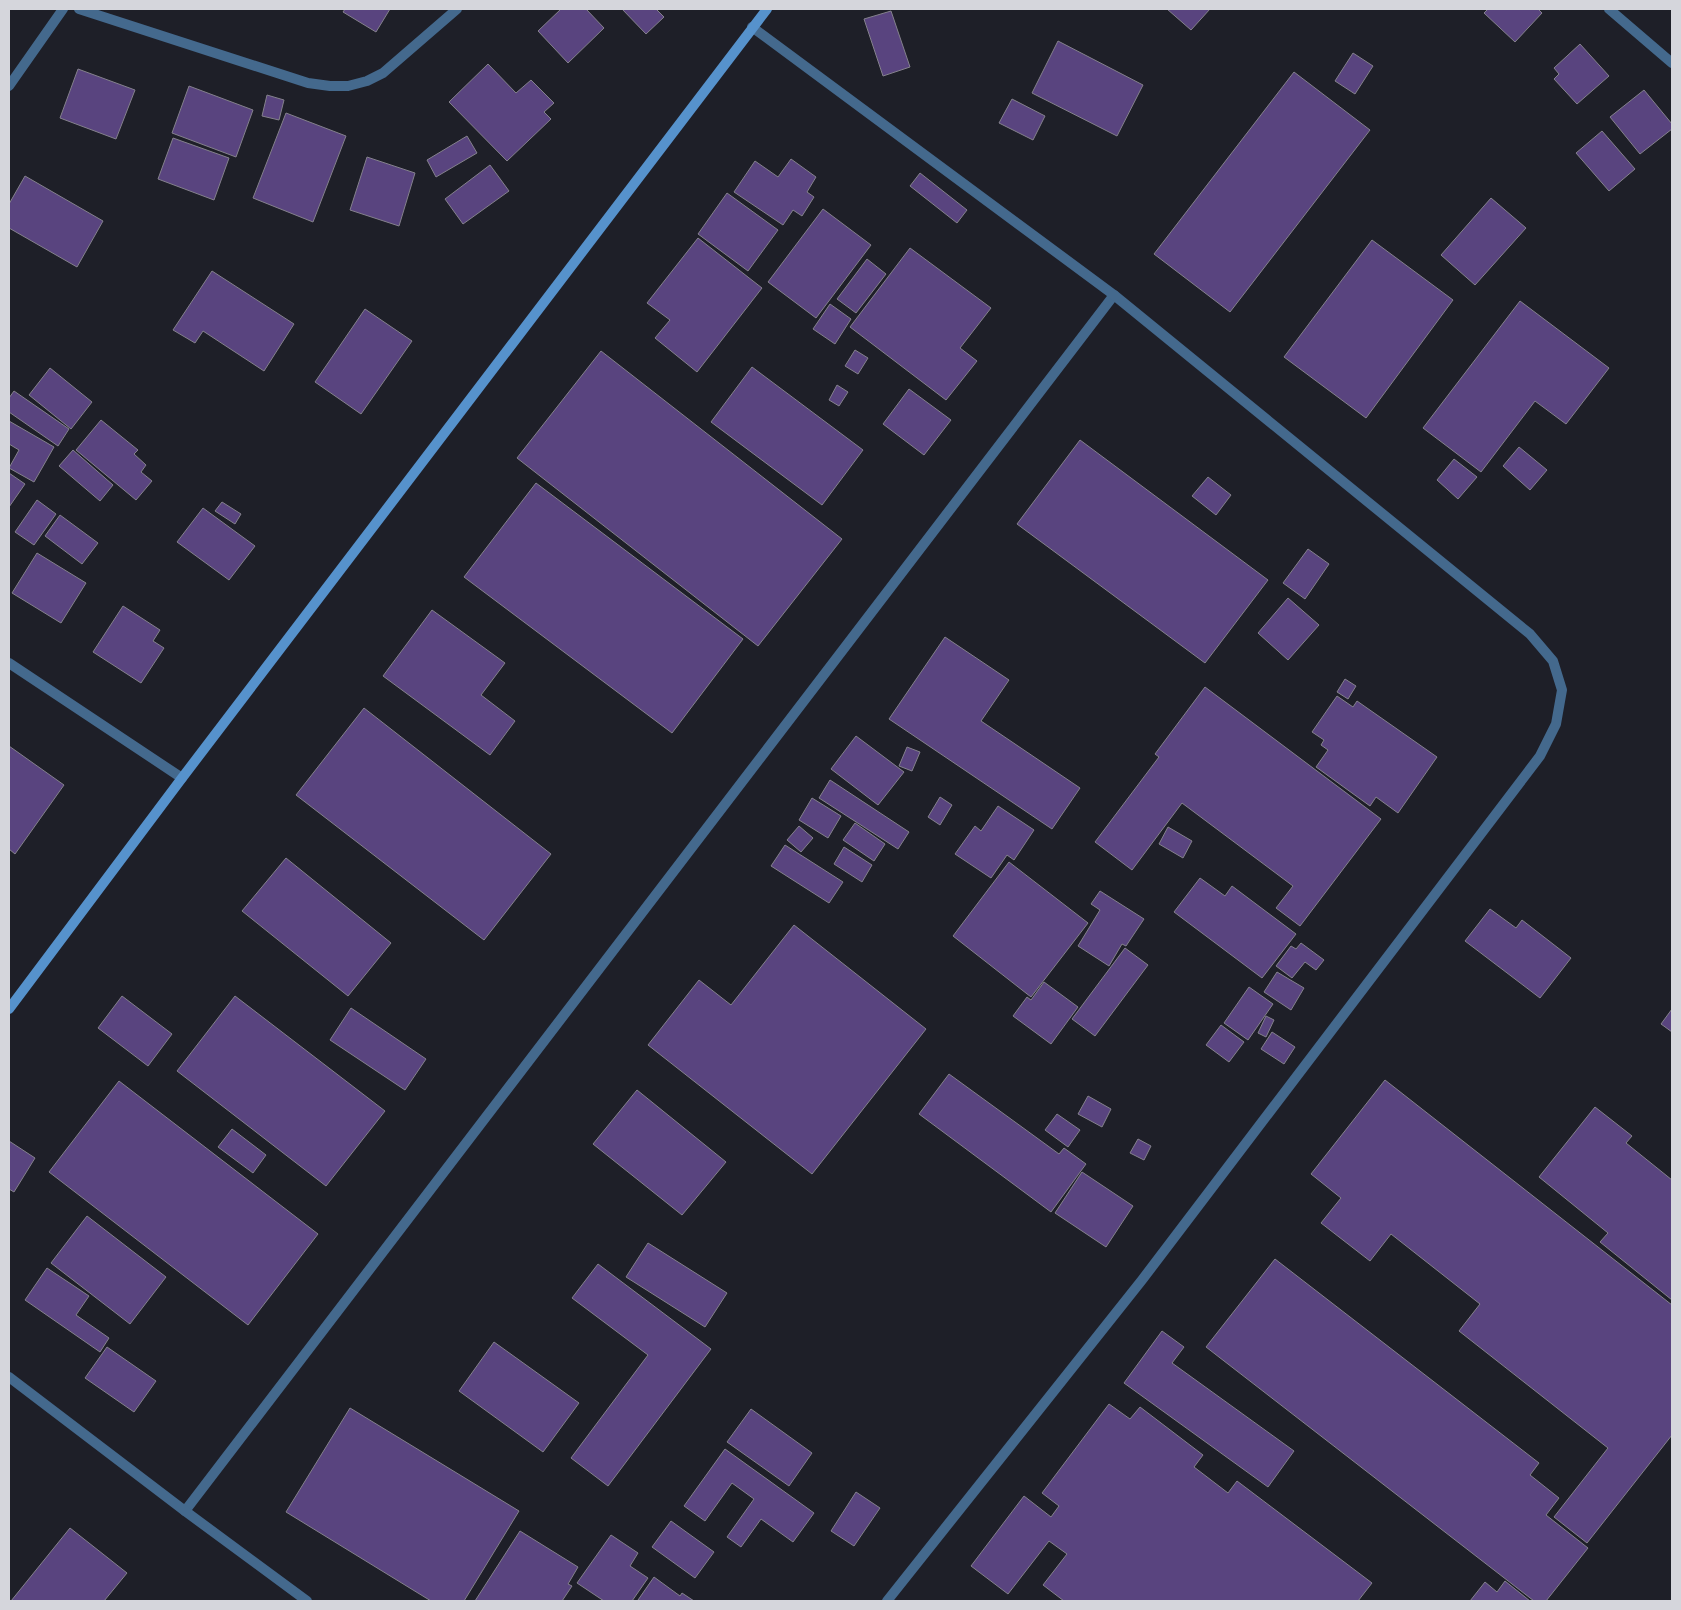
<svg xmlns="http://www.w3.org/2000/svg" width="1681" height="1610" font-family="'Varela Round',sans-serif">
<rect width="100%" height="100%" fill="#1e1f28"/>
<g fill="#59447f" stroke="#84818c">
<path d="M345,9H390L376,32L343,12Z"/>
<path d="M561,9H586L604,28L568,63L538,31Z"/>
<path d="M622,9H656L664,17L646,34Z"/>
<path d="M1167,9H1210L1191,30Z"/>
<path d="M1488,9H1538L1542,13L1515,42L1484,13Z"/>
<path d="M891,11L910,67L883,76L864,19Z"/>
<path d="M1058,41L1143,85L1117,136L1032,93Z"/>
<path d="M1580,44L1609,76L1577,104L1554,79L1559,74L1554,68Z"/>
<path d="M1353,53L1373,66L1355,94L1335,81Z"/>
<path d="M488,64L516,93L531,80L554,103L544,112L551,119L507,161L449,102Z"/>
<path d="M78,69L135,90L116,139L60,118Z"/>
<path d="M1294,72L1370,130L1230,312L1154,254Z"/>
<path d="M189,86L253,110L236,157L172,133Z"/>
<path d="M1644,90L1672,124V129L1640,154L1610,117Z"/>
<path d="M267,95L284,100L279,120L262,116Z"/>
<path d="M1012,99L1045,116L1033,140L999,123Z"/>
<path d="M286,113L346,136L313,222L253,198Z"/>
<path d="M1602,131L1635,169L1609,191L1576,153Z"/>
<path d="M467,136L477,153L436,177L427,160Z"/>
<path d="M173,138L229,158L214,200L158,179Z"/>
<path d="M367,157L415,173L399,226L350,210Z"/>
<path d="M791,159L816,177L807,192L814,197L802,216L793,210L783,225L734,192L755,161L778,177Z"/>
<path d="M490,165L509,191L463,224L445,199Z"/>
<path d="M920,173L967,210L957,223L910,186Z"/>
<path d="M25,176L103,221L77,267L9,228V204Z"/>
<path d="M727,193L778,230L748,271L698,234Z"/>
<path d="M1491,198L1526,228L1475,285L1441,255Z"/>
<path d="M823,209L871,245L816,318L768,282Z"/>
<path d="M698,238L762,288L697,372L655,338L670,320L647,303Z"/>
<path d="M1372,240L1453,300L1366,418L1284,357Z"/>
<path d="M910,248L991,308L960,348L977,361L946,400L850,327Z"/>
<path d="M867,259L886,274L856,313L837,299Z"/>
<path d="M212,271L294,324L264,371L203,331L195,343L173,330Z"/>
<path d="M1520,301L1609,368L1566,424L1535,401L1481,472L1423,428Z"/>
<path d="M830,304L851,319L835,344L813,329Z"/>
<path d="M365,309L412,341L361,414L315,382Z"/>
<path d="M855,350L868,358L858,374L845,366Z"/>
<path d="M601,351L842,539L758,646L517,458Z"/>
<path d="M752,367L863,450L822,505L711,422Z"/>
<path d="M50,368L92,402L71,429L29,395Z"/>
<path d="M837,385L848,392L839,406L829,400Z"/>
<path d="M909,389L951,420L924,455L883,424Z"/>
<path d="M14,391L69,429L58,446L9,412V398Z"/>
<path d="M101,420L138,450L134,454L146,465L141,472L152,481L136,500L76,450Z"/>
<path d="M9,421L54,447L34,482L9,468L19,450L9,444Z"/>
<path d="M1080,440L1268,580L1205,663L1017,524Z"/>
<path d="M1519,447L1547,470L1530,490L1503,466Z"/>
<path d="M73,450L113,485L100,501L59,466Z"/>
<path d="M1454,459L1477,477L1458,499L1437,480Z"/>
<path d="M9,473L25,484L9,507Z"/>
<path d="M1208,477L1231,495L1216,515L1192,496Z"/>
<path d="M536,483L743,639L672,733L464,577Z"/>
<path d="M37,500L56,514L34,545L15,532Z"/>
<path d="M222,502L241,514L235,524L215,511Z"/>
<path d="M203,508L255,546L229,580L177,542Z"/>
<path d="M60,515L98,543L82,564L45,536Z"/>
<path d="M1308,549L1329,564L1305,599L1283,583Z"/>
<path d="M37,553L86,583L61,623L12,593Z"/>
<path d="M1288,598L1319,625L1288,660L1258,633Z"/>
<path d="M123,606L160,630L153,641L164,648L141,683L93,652Z"/>
<path d="M432,610L505,663L481,695L515,721L490,755L383,676Z"/>
<path d="M945,637L1009,680L981,721L1080,788L1052,829L889,719Z"/>
<path d="M1345,679L1356,686L1348,699L1337,692Z"/>
<path d="M1205,687L1381,819L1300,926L1276,908L1293,886L1182,803L1132,870L1095,842L1159,757L1155,754Z"/>
<path d="M1337,696L1353,707L1357,701L1437,757L1398,813L1376,797L1370,806L1316,767L1328,750L1321,745L1324,740L1312,732Z"/>
<path d="M364,708L551,854L484,940L296,795Z"/>
<path d="M856,736L904,772L878,805L831,769Z"/>
<path d="M9,746L64,785L15,854L9,849Z"/>
<path d="M907,747L920,752L912,771L899,766Z"/>
<path d="M830,780L909,832L898,849L819,798Z"/>
<path d="M940,797L952,805L940,825L928,817Z"/>
<path d="M812,798L841,816L828,838L799,820Z"/>
<path d="M998,806L1034,830L1014,860L1007,855L991,878L955,854L975,826L981,831Z"/>
<path d="M855,823L885,844L874,861L843,840Z"/>
<path d="M799,826L813,838L801,852L787,840Z"/>
<path d="M1168,827L1192,841L1183,858L1159,844Z"/>
<path d="M785,845L843,882L829,903L771,866Z"/>
<path d="M844,847L872,865L862,882L834,864Z"/>
<path d="M286,858L391,943L348,996L242,911Z"/>
<path d="M1009,862L1088,923L1031,997L953,936Z"/>
<path d="M1200,878L1225,896L1232,886L1296,934L1262,978L1174,912Z"/>
<path d="M1100,891L1144,919L1126,946L1122,944L1109,966L1078,946L1100,910L1091,904Z"/>
<path d="M1490,909L1516,928L1522,920L1571,958L1540,998L1465,941Z"/>
<path d="M794,925L926,1029L812,1174L648,1045L699,980L731,1005Z"/>
<path d="M1301,943L1324,960L1316,970L1305,962L1292,978L1276,966L1291,946L1296,949Z"/>
<path d="M1125,948L1148,965L1095,1036L1072,1019Z"/>
<path d="M1277,972L1304,988L1291,1010L1264,992Z"/>
<path d="M1044,982L1078,1007L1051,1044L1013,1016L1027,997L1031,1000Z"/>
<path d="M1249,987L1273,1004L1248,1040L1224,1023Z"/>
<path d="M122,996L172,1034L148,1066L98,1028Z"/>
<path d="M235,996L385,1111L326,1186L177,1071Z"/>
<path d="M351,1008L426,1059L405,1090L330,1040Z"/>
<path d="M1672,1009V1032L1661,1024Z"/>
<path d="M1266,1016L1274,1020L1266,1037L1258,1033Z"/>
<path d="M1221,1025L1244,1042L1229,1062L1206,1045Z"/>
<path d="M1272,1032L1295,1047L1284,1064L1261,1049Z"/>
<path d="M949,1074L1059,1154L1064,1148L1086,1164L1051,1212L919,1114Z"/>
<path d="M1385,1080L1672,1305V1435L1587,1543L1554,1517L1608,1448L1459,1331L1480,1304L1391,1234L1370,1261L1321,1223L1341,1198L1311,1174Z"/>
<path d="M119,1081L318,1234L248,1325L49,1172Z"/>
<path d="M637,1090L726,1162L682,1215L593,1144Z"/>
<path d="M1088,1096L1111,1109L1102,1127L1078,1114Z"/>
<path d="M1595,1107L1632,1136L1626,1143L1672,1180V1300L1600,1242L1608,1233L1539,1177Z"/>
<path d="M1057,1114L1080,1130L1068,1147L1045,1130Z"/>
<path d="M232,1129L266,1155L253,1173L218,1147Z"/>
<path d="M1138,1139L1151,1146L1144,1160L1130,1153Z"/>
<path d="M9,1141L35,1158L14,1192L9,1189Z"/>
<path d="M1082,1172L1133,1206L1106,1247L1055,1213Z"/>
<path d="M87,1216L166,1277L130,1324L51,1263Z"/>
<path d="M648,1243L727,1293L705,1327L626,1277Z"/>
<path d="M1275,1259L1539,1463L1530,1475L1559,1498L1546,1515L1588,1548L1546,1601H1534L1206,1347Z"/>
<path d="M598,1264L711,1349L608,1486L571,1458L648,1355L572,1298Z"/>
<path d="M47,1268L89,1296L76,1315L109,1338L100,1352L25,1300Z"/>
<path d="M1162,1331L1184,1347L1172,1363L1294,1451L1268,1487L1124,1383Z"/>
<path d="M494,1342L579,1403L543,1452L459,1391Z"/>
<path d="M107,1347L156,1381L134,1412L85,1378Z"/>
<path d="M1109,1404L1130,1419L1140,1407L1203,1455L1194,1467L1228,1493L1237,1481L1372,1583L1358,1601H1064L1043,1585L1067,1554L1049,1541L1008,1594L971,1566L1024,1496L1051,1517L1059,1506L1042,1493Z"/>
<path d="M350,1408L519,1511L464,1601H431L286,1512Z"/>
<path d="M751,1409L812,1453L789,1486L727,1442Z"/>
<path d="M725,1449L814,1513L793,1542L761,1519L741,1547L727,1537L754,1499L732,1483L705,1521L684,1506Z"/>
<path d="M856,1492L880,1508L854,1546L831,1531Z"/>
<path d="M671,1521L714,1552L695,1578L652,1547Z"/>
<path d="M70,1528L127,1573L104,1601H11Z"/>
<path d="M520,1531L578,1567L568,1584L572,1586L562,1601H475Z"/>
<path d="M611,1535L638,1553L630,1566L648,1578L632,1601H604L577,1583Z"/>
<path d="M654,1577L680,1596L682,1593L694,1601H640L638,1600Z"/>
<path d="M1505,1581L1530,1601H1470L1485,1582L1497,1592Z"/>
</g>
<g fill="none" stroke-linecap="round" stroke-linejoin="round">
<path stroke="#44698d" stroke-width="10" d="M185,1511L1114,295"/>
<g stroke="#44698d" stroke-width="10">
<path d="M79,9L308,83L330,86H348L367,81L383,73L457,9"/>
<path d="M1609,9L1672,63"/>
<path d="M752,27L1114,295L1530,634L1553,661L1562,690L1556,724L1540,756L1142,1280L887,1601"/>
<path d="M9,86L63,9"/>
<path d="M9,663L182,778"/>
<path d="M9,1377L185,1511L307,1601"/>
</g>
<path stroke="#5692cc" stroke-width="10" d="M9,1009L182,778L767,9"/>
</g>
<rect width="1681" height="1610" fill="none" stroke="#d5d6dc" stroke-width="20"/>
</svg>
